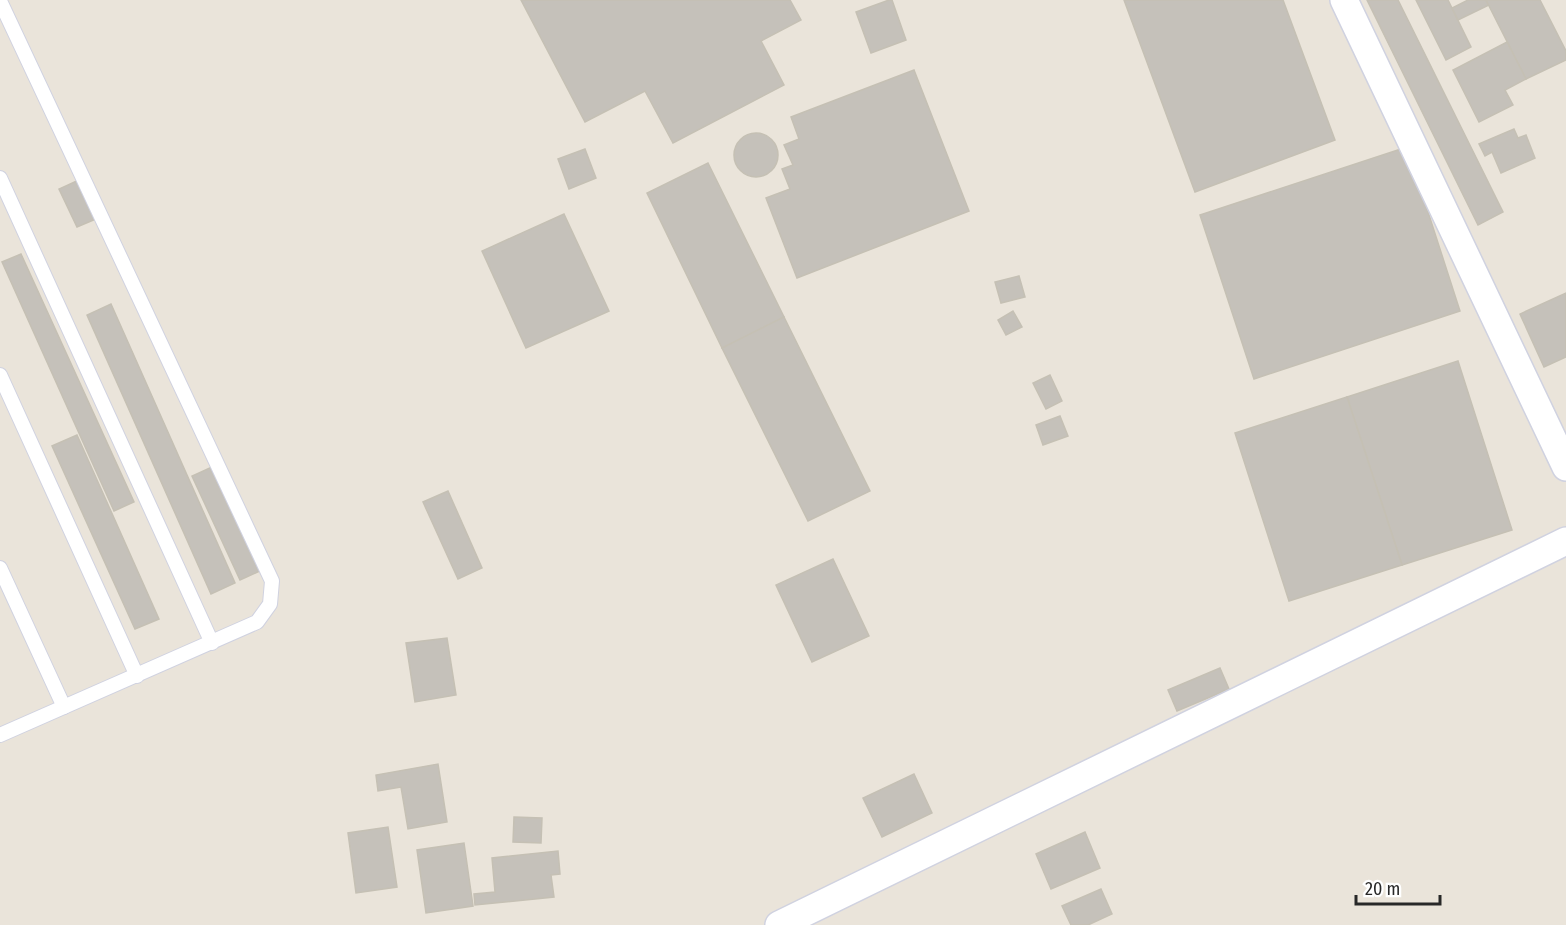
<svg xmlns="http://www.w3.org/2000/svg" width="1566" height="925" font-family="'Fira Sans Condensed',sans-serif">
<rect width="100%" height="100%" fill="#eae4da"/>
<g fill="#c5c1ba" stroke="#c5c0b4" stroke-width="1.5">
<path d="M521,0H790L801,20L761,41L784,85L673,143L645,91L585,122Z"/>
<path d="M889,0H892L906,40L871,53L856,12Z"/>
<path d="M1124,0H1283L1335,140L1195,192Z"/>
<path d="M1367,0H1398L1503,212L1478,225Z"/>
<path d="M1416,0H1448L1471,47L1446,60Z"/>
<path d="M1468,0H1486L1489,5L1458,20L1452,8Z"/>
<path d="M1486,0H1540L1566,51V60L1526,79Z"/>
<path d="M1507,42L1526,79L1505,90L1513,105L1479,122L1453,70Z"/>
<path d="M914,70L969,211L797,278L766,198L790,189L782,169L793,165L784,145L799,139L791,117Z"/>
<path d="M1514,129L1518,138L1526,135L1535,158L1501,173L1492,152L1485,156L1479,144Z"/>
<circle cx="756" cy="155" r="22"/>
<path d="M1407,147L1460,311L1254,379L1200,215Z"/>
<path d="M585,149L596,178L569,189L558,159Z"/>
<path d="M708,163L784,317L722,348L647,193Z"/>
<path d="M81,179L98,218L77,227L59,189Z"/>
<path d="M564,214L609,311L526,348L482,251Z"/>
<path d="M21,254L134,502L114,511L2,262Z"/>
<path d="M1019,276L1025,297L1001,303L995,282Z"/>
<path d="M1566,293V357L1544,367L1520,314Z"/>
<path d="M111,304L235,583L211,594L87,315Z"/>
<path d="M1013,311L1022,327L1006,335L998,320Z"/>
<path d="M784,317L870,491L808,521L722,348Z"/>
<path d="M1458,361L1512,530L1402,565L1347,397Z"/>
<path d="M1050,375L1062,401L1046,409L1033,383Z"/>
<path d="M1347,397L1402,565L1289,601L1235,433Z"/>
<path d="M1060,416L1068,436L1043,445L1036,425Z"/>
<path d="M77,435L159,619L135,629L52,446Z"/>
<path d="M212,467L260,571L240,580L192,476Z"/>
<path d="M448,491L482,568L458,579L423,502Z"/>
<path d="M833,559L869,636L812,662L776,585Z"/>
<path d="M447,638L456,695L415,702L406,643Z"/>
<path d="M1220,668L1229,689L1177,711L1168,690Z"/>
<path d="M438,764L447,822L408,829L401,787L378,791L376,775Z"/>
<path d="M914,774L932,813L882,837L863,798Z"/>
<path d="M514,817L542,818L541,843L513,842Z"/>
<path d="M388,827L397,887L356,893L348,833Z"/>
<path d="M1085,832L1100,868L1051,889L1036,854Z"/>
<path d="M464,843L473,906L426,913L417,850Z"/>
<path d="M558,851L560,874L551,875L554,897L475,905L474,894L495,892L492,858Z"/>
<path d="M1101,889L1112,914L1088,925H1071L1062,906Z"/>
</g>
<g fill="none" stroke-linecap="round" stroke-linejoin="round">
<defs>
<g id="service">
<path d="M0,1L272,581L270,604L257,622L0,735"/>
<path d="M0,178L212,643"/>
<path d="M0,375L137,676"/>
<path d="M0,568L64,707"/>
</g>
<g id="minor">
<path d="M1344,0L1566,467"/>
<path d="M779,925L1566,541"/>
</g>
</defs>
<use href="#service" stroke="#d0d2e0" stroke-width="16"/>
<use href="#minor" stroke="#d0d2e0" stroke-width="30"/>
<use href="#service" stroke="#fff" stroke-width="14"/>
<use href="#minor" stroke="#fff" stroke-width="27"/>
</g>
<path d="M1356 895v9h84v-9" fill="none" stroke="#282828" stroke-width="3"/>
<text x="1365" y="895" font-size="18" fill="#282828" stroke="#ffffff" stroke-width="4.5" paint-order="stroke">20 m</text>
</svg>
